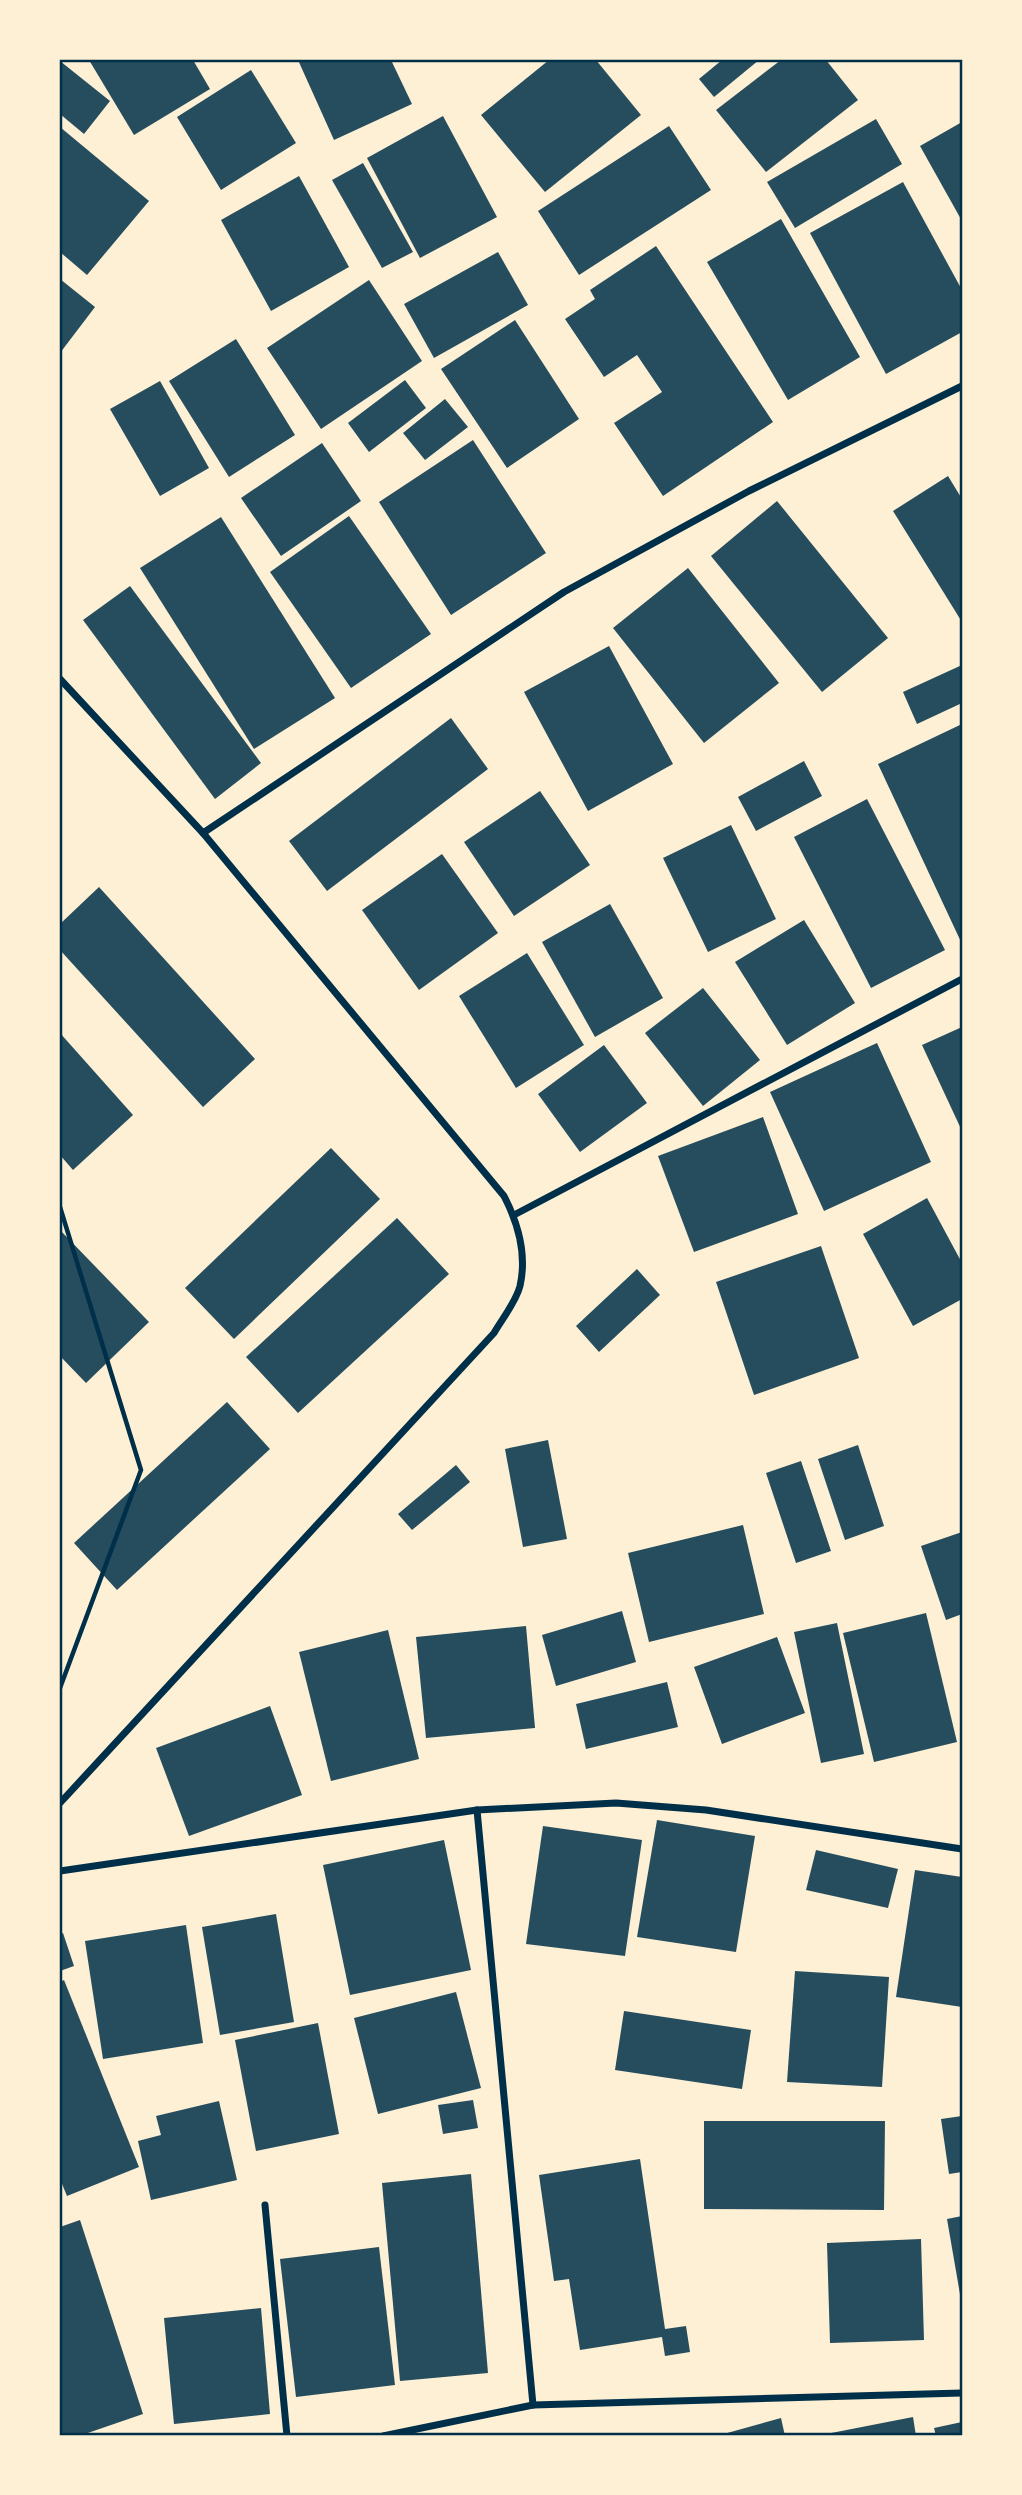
<svg xmlns="http://www.w3.org/2000/svg" width="1022" height="2495" font-family="'Source Serif 4',serif">
<rect width="100%" height="100%" fill="#fdf0d5"/>
<g fill="#264d5e">
<path d="M89,60H193L210,89L134,135Z"/>
<path d="M298,60H391L412,104L334,140Z"/>
<path d="M549,60H596L641,115L545,192L481,115Z"/>
<path d="M722,60H759L714,97L699,79Z"/>
<path d="M781,60H826L858,100L766,172L716,110Z"/>
<path d="M60,61L110,101L84,134L60,114Z"/>
<path d="M251,70L296,143L221,190L177,117Z"/>
<path d="M443,116L497,217L420,258L367,158Z"/>
<path d="M876,119L902,164L795,228L767,182Z"/>
<path d="M962,122V221L920,146Z"/>
<path d="M669,126L711,190L579,275L538,211Z"/>
<path d="M60,127L149,201L87,275L60,252Z"/>
<path d="M363,163L413,252L382,268L332,180Z"/>
<path d="M299,176L349,267L271,311L221,220Z"/>
<path d="M903,182L962,290V332L886,374L810,233Z"/>
<path d="M781,219L860,357L788,400L707,262Z"/>
<path d="M656,246L773,422L663,496L614,423L662,392L637,355L604,377L565,319L595,299L590,290Z"/>
<path d="M498,252L528,305L434,358L404,304Z"/>
<path d="M60,279L95,307L60,353Z"/>
<path d="M369,280L422,361L321,429L267,348Z"/>
<path d="M515,320L579,419L507,468L441,369Z"/>
<path d="M236,339L295,435L229,477L169,381Z"/>
<path d="M405,380L426,408L369,452L348,423Z"/>
<path d="M160,381L209,468L160,496L110,409Z"/>
<path d="M445,399L468,427L425,460L403,433Z"/>
<path d="M473,440L546,553L451,615L379,502Z"/>
<path d="M322,443L361,501L281,556L241,498Z"/>
<path d="M948,476L962,499V622L893,511Z"/>
<path d="M777,501L888,638L822,692L711,556Z"/>
<path d="M349,516L431,634L351,688L270,572Z"/>
<path d="M221,517L335,698L254,749L140,568Z"/>
<path d="M688,568L779,683L704,743L613,628Z"/>
<path d="M130,586L261,763L215,799L83,620Z"/>
<path d="M609,646L673,764L588,811L524,692Z"/>
<path d="M962,665V703L917,724L903,692Z"/>
<path d="M451,718L488,769L327,891L289,841Z"/>
<path d="M962,724V944L878,764Z"/>
<path d="M804,761L822,796L756,831L738,797Z"/>
<path d="M540,791L590,865L514,916L464,842Z"/>
<path d="M867,799L945,950L871,988L794,837Z"/>
<path d="M731,825L776,919L708,952L663,858Z"/>
<path d="M442,854L498,933L419,990L362,910Z"/>
<path d="M99,887L255,1059L203,1107L60,950V924Z"/>
<path d="M610,904L663,998L595,1037L542,942Z"/>
<path d="M804,920L855,1003L787,1045L735,962Z"/>
<path d="M527,953L584,1045L516,1088L459,996Z"/>
<path d="M703,988L760,1060L703,1106L645,1033Z"/>
<path d="M962,1027V1131L922,1045Z"/>
<path d="M60,1033L133,1115L73,1170L60,1155Z"/>
<path d="M877,1043L931,1162L824,1211L770,1092Z"/>
<path d="M604,1045L647,1103L580,1152L538,1094Z"/>
<path d="M763,1117L798,1214L694,1252L658,1156Z"/>
<path d="M331,1148L380,1199L234,1339L185,1288Z"/>
<path d="M927,1198L962,1263V1299L913,1326L863,1234Z"/>
<path d="M397,1218L449,1274L298,1413L246,1357Z"/>
<path d="M60,1230L149,1322L86,1383L60,1356Z"/>
<path d="M821,1246L859,1358L754,1395L716,1282Z"/>
<path d="M637,1269L660,1295L599,1352L576,1326Z"/>
<path d="M227,1402L270,1449L117,1590L74,1543Z"/>
<path d="M548,1440L567,1539L523,1547L505,1449Z"/>
<path d="M858,1445L884,1526L845,1540L818,1459Z"/>
<path d="M801,1461L831,1551L796,1563L766,1473Z"/>
<path d="M456,1465L470,1482L412,1530L398,1514Z"/>
<path d="M743,1525L764,1614L649,1642L628,1553Z"/>
<path d="M962,1532V1614L946,1620L921,1546Z"/>
<path d="M622,1611L636,1662L556,1686L542,1635Z"/>
<path d="M926,1613L957,1742L874,1762L843,1633Z"/>
<path d="M837,1623L864,1754L821,1763L794,1632Z"/>
<path d="M526,1626L535,1728L426,1738L416,1637Z"/>
<path d="M388,1630L419,1759L331,1781L299,1652Z"/>
<path d="M777,1637L805,1713L722,1744L694,1667Z"/>
<path d="M667,1682L678,1727L586,1749L576,1704Z"/>
<path d="M270,1706L302,1795L189,1836L156,1748Z"/>
<path d="M657,1820L755,1836L736,1952L637,1937Z"/>
<path d="M543,1826L642,1840L625,1956L526,1944Z"/>
<path d="M444,1840L471,1970L350,1995L323,1865Z"/>
<path d="M816,1850L898,1869L888,1908L806,1890Z"/>
<path d="M915,1870L962,1877V2007L896,1997Z"/>
<path d="M276,1914L294,2022L220,2035L202,1927Z"/>
<path d="M186,1925L203,2043L103,2059L85,1941Z"/>
<path d="M63,1933L74,1966L60,1971V1934Z"/>
<path d="M795,1971L889,1977L882,2087L787,2082Z"/>
<path d="M64,1980L139,2167L67,2196L60,2179V1982Z"/>
<path d="M456,1992L481,2088L378,2114L354,2018Z"/>
<path d="M624,2011L751,2030L742,2089L615,2070Z"/>
<path d="M318,2023L339,2134L256,2151L235,2040Z"/>
<path d="M473,2100L478,2128L443,2134L438,2105Z"/>
<path d="M219,2101L237,2180L151,2200L138,2141L161,2135L156,2116Z"/>
<path d="M962,2116V2172L949,2174L941,2119Z"/>
<path d="M704,2121H885L884,2210L704,2209Z"/>
<path d="M640,2159L665,2329L686,2326L690,2352L665,2356L662,2337L580,2350L569,2279L554,2281L539,2175Z"/>
<path d="M471,2174L488,2373L400,2381L382,2183Z"/>
<path d="M962,2216V2300H961L947,2219Z"/>
<path d="M80,2220L143,2414L79,2436H60V2227Z"/>
<path d="M921,2239L924,2340L830,2343L827,2243Z"/>
<path d="M379,2247L395,2385L296,2397L280,2259Z"/>
<path d="M261,2308L270,2414L174,2424L164,2318Z"/>
<path d="M913,2417L916,2436H826V2434Z"/>
<path d="M781,2418L785,2436H720V2435Z"/>
<path d="M962,2422V2436H936L934,2428Z"/>
</g>
<g fill="none" stroke-linecap="round" stroke-linejoin="round">
<path stroke="#003049" stroke-width="4.5" d="M60,1207L141,1470L60,1688"/>
<g stroke="#003049" stroke-width="7">
<path d="M60,679L203,833L504,1196C518,1223 527,1255 520,1286C516,1302 502,1319 494,1333L60,1803"/>
<path d="M203,833L564,592L749,491L962,386"/>
<path d="M514,1215L962,979"/>
<path d="M477,1810L533,2405"/>
<path d="M60,1871L477,1810L616,1803L706,1810L962,1849"/>
<path d="M265,2205L287,2436"/>
<path d="M383,2436L533,2405L962,2393"/>
</g>
</g>
<rect width="1022" height="2495" fill="none" stroke="#fdf0d5" stroke-width="122"/>
<rect x="61" y="61" width="900" height="2373" fill="none" stroke="#003049" stroke-width="2.5"/>
</svg>
